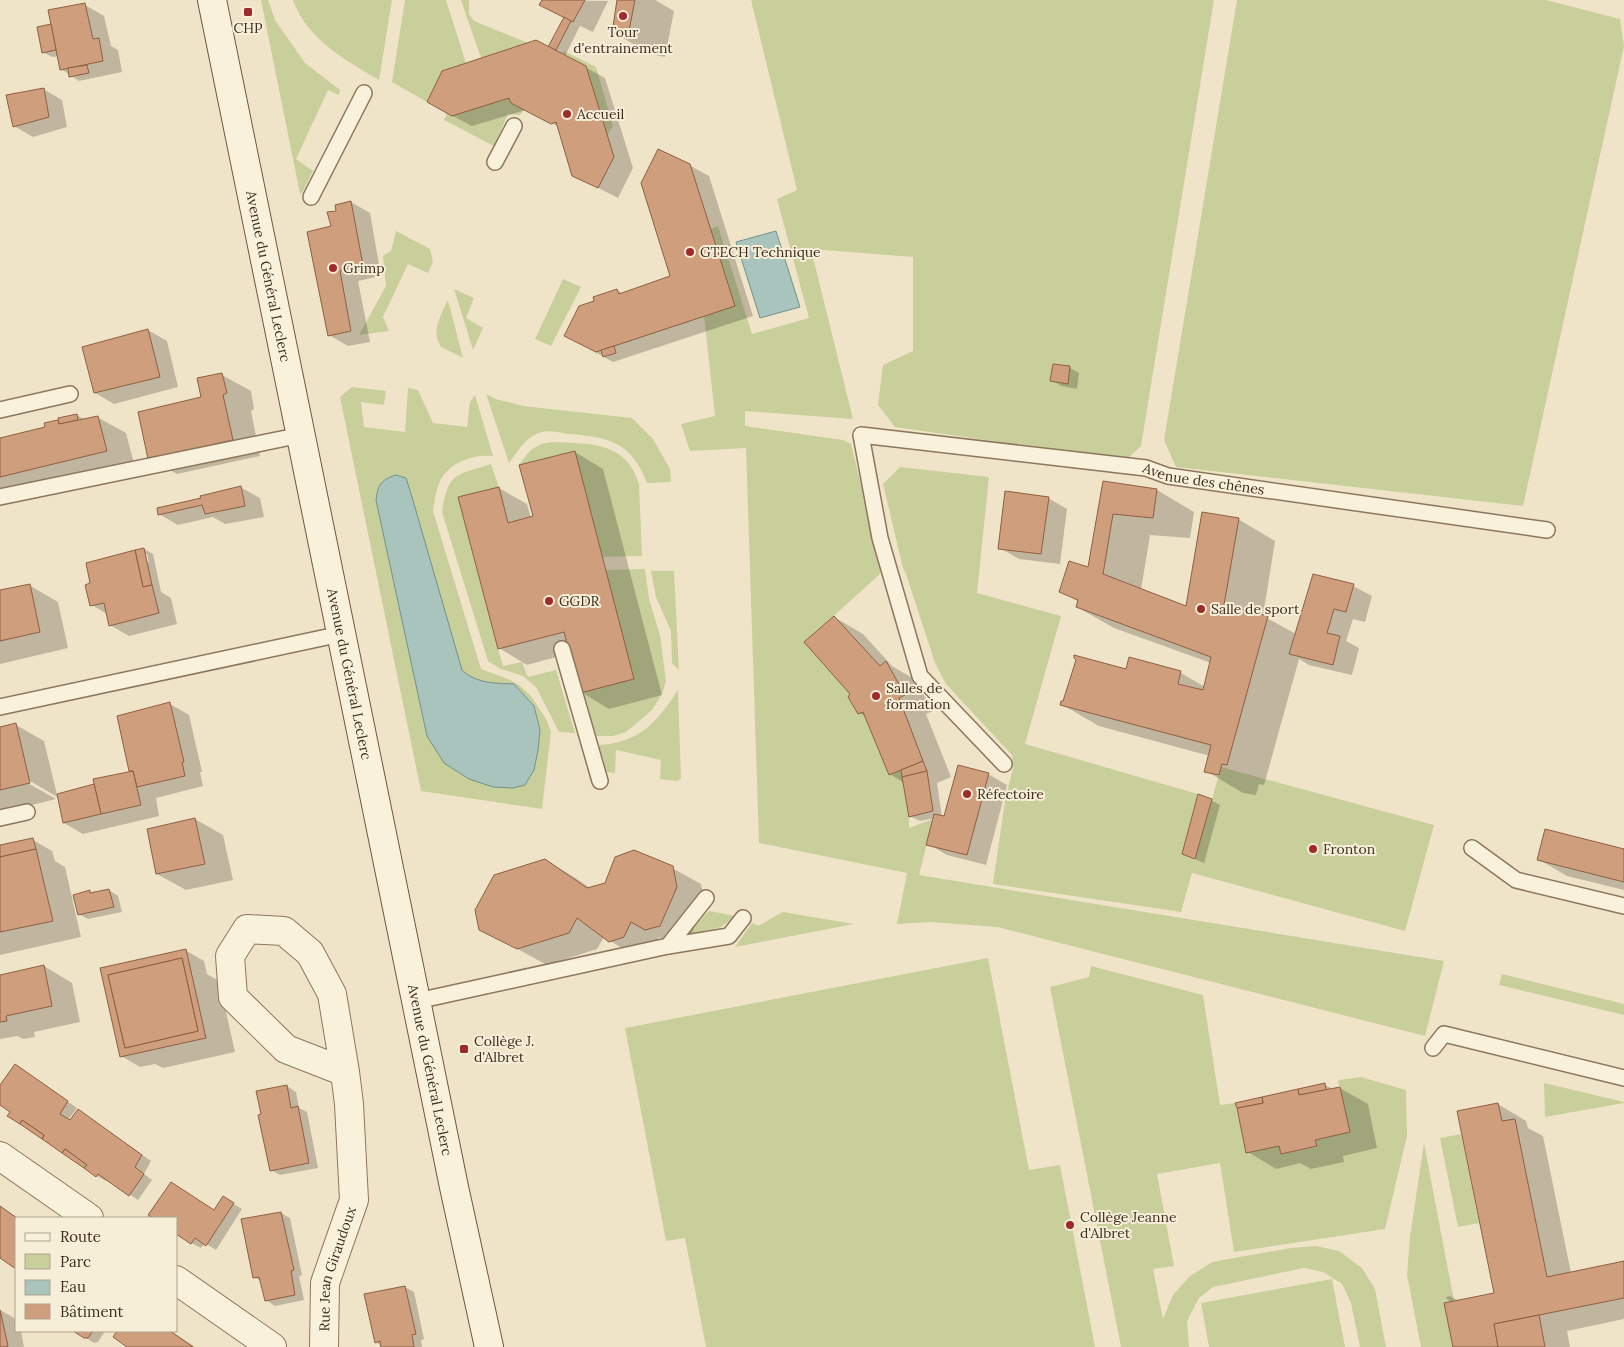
<svg xmlns="http://www.w3.org/2000/svg" width="1624" height="1347" font-family="Lora,serif">
<rect width="100%" height="100%" fill="#f0e4c8"/>
<g fill="#c9cf9b">
<path d="M261,0H268L275,20L305,63L340,90L339,95L328,90L296,159L313,171L302,193L300,194Z"/>
<path d="M293,0H392L379,80C345,60 307,39 293,0Z"/>
<path d="M405,0H446L466,63L442,71L427,102L392,82Z"/>
<path d="M461,0H469V14L474,21L528,43L481,58Z"/>
<path d="M751,0H1214L1141,446L1126,460L895,427L878,405L883,365L913,351V257L811,249L853,419L745,411V426L843,440L851,444L881,565L880,574L805,642L850,694L848,697L858,713L863,712L889,775L901,770L909,817V828L933,819L919,875L1444,961L1425,1036L997,927L930,922L897,924L907,873L759,843L746,448L690,451L681,424L715,416L704,316L710,229L718,226L752,334L809,318L777,199L797,190Z"/>
<path d="M1237,0H1546L1620,19L1624,46L1523,506L1176,467L1164,440Z"/>
<path d="M564,51L596,67L613,126L607,135L586,66L562,54Z"/>
<path d="M509,98L524,110L520,115L508,114L494,146L444,120L447,113L452,116Z"/>
<path d="M396,231L430,249L433,262L428,273L408,264L383,317L389,331L359,335L386,286L383,256L391,251Z"/>
<path d="M563,279L581,287L551,346L535,339Z"/>
<path d="M454,289L474,298L466,318L483,328L473,350Z"/>
<path d="M448,300L463,358L441,347C431,330 440,317 448,300Z"/>
<path d="M352,387L386,391L384,405L361,402L364,427L405,432L408,388L418,390L433,423L467,427L470,402L475,395L493,456C475,454 453,461 443,476C436,486 435,500 433,511L481,669L508,679L519,685L531,696L546,719L551,732L542,809L421,791L340,397Z"/>
<path d="M486,394L496,399L523,406L632,418L653,439L670,469L671,482L647,483C632,443 610,437 569,434C561,433 550,430 542,432C526,436 518,451 509,463Z"/>
<path d="M553,442C590,444 626,441 639,484L642,556L602,557L575,451L519,465C530,450 534,444 553,442Z"/>
<path d="M491,464L499,487L458,498L498,649L503,666L522,662L528,677L556,670L575,733L559,732L536,687L523,676L501,669L488,661L442,512C449,471 455,476 491,464Z"/>
<path d="M900,467L989,477L977,593L1061,616L1025,744L1198,794L1182,854L1195,860L1221,767L1434,825L1405,931L1192,873L1181,912L993,884L1005,801L1013,768L1012,755L946,684L935,663L906,574L903,568L883,484Z"/>
<path d="M645,569L649,599L660,635L666,681L662,694L652,710L626,732L613,736H596L584,692L606,570Z"/>
<path d="M651,571H674L679,670L672,663L671,631L656,597Z"/>
<path d="M678,690L681,778L677,781L660,779L661,760L616,750L615,773L607,772L599,745C641,742 656,723 678,690Z"/>
<path d="M709,911L736,916L721,927L684,936Z"/>
<path d="M783,912L854,924L735,947L752,923L758,926Z"/>
<path d="M988,958L1029,1170L1060,1165L1095,1347H706L685,1238L666,1241L625,1028Z"/>
<path d="M1091,966L1203,995L1220,1105L1235,1103L1247,1153L1279,1146L1282,1154L1316,1147L1315,1140L1349,1132L1338,1080L1361,1077L1406,1090L1407,1136L1385,1229L1234,1252L1220,1163L1157,1174L1174,1266L1153,1269L1163,1319L1173,1295L1189,1277L1212,1262L1291,1248L1316,1246L1339,1251L1362,1268L1375,1289L1386,1347H1360L1351,1303L1342,1284L1323,1272L1304,1268L1213,1287L1199,1298L1187,1321L1189,1347H1121L1050,987L1089,977Z"/>
<path d="M1502,974L1624,1004V1015L1499,985Z"/>
<path d="M1544,1083L1624,1102V1103L1545,1117Z"/>
<path d="M1461,1134L1479,1223L1458,1227L1440,1138Z"/>
<path d="M1424,1143L1454,1301L1453,1347H1421L1407,1275L1410,1237Z"/>
<path d="M1332,1279L1345,1347H1209L1201,1303Z"/>
</g>
<g fill="#a9c4bc" stroke="#6f938a">
<path d="M776,231L800,307L760,318L736,242Z"/>
<path d="M396,475L406,478L412,497L462,670C477,684 495,683 514,684L534,706L540,730L538,750L534,770L525,785L513,788L493,787L469,779L444,763L427,736L376,500C378,484 381,480 396,475Z"/>
</g>
<g fill="#0003" fill-rule="evenodd">
<path d="M543,0L608,1L593,32L580,26L565,56L605,78L633,168L618,198L573,175L559,127L529,111L526,110L472,126L447,113L549,48L565,18L541,5Z"/>
<path d="M618,0H655L674,11L665,57L650,54L613,32Z"/>
<path d="M85,5L104,16L111,46L118,50L122,72L79,81L61,69L59,56L52,57L43,52L52,25Z"/>
<path d="M43,89L62,100L67,127L33,137L14,126Z"/>
<path d="M689,165L709,176L753,316L613,362L566,336L595,302L617,290L623,294L672,277Z"/>
<path d="M351,202L370,213L381,276L358,281L370,342L348,346L329,335L332,227L337,212Z"/>
<path d="M148,330L167,341L178,387L114,404L95,393Z"/>
<path d="M1054,365L1070,368L1079,373L1077,389L1061,386L1052,380Z"/>
<path d="M222,375L251,391L254,409L251,411L260,456L177,474L149,458Z"/>
<path d="M77,415L85,420L97,417L126,433L135,467L0,499V439L47,428L58,422H60Z"/>
<path d="M575,452L603,469L662,695L609,709L581,692L571,653L527,665L499,648V488L527,504L531,518L534,517Z"/>
<path d="M1104,482L1157,490L1194,512L1190,538L1150,535L1141,590L1187,607L1238,519L1275,541L1263,616L1296,634L1353,586L1372,596L1365,622L1353,619L1346,641L1359,648L1352,675L1309,665L1299,659L1264,785L1259,784L1256,795L1243,793L1206,771L1210,756L1099,726L1061,704L1127,671L1181,673L1205,687L1211,663L1114,628L1077,607L1079,602L1060,591L1089,569Z"/>
<path d="M240,487L260,498L264,517L225,524L213,517L178,525L159,514Z"/>
<path d="M1048,498L1067,509L1060,564L1019,559L1000,548Z"/>
<path d="M144,549L153,554L161,592L171,598L177,624L129,636L110,625L107,614L92,605ZM144,554H147L149,562L146,563Z"/>
<path d="M29,585L58,602L68,648L0,664V592Z"/>
<path d="M834,617L863,634L892,666L914,679L933,711L926,714L951,777L937,783L942,817L945,818L988,774L1007,785L986,865L947,855L928,844L935,818L920,821L910,816L904,783L890,774L866,717L859,713L852,694Z"/>
<path d="M170,704L189,715L202,772H200L203,786L156,798L159,816L83,834L64,823L59,798L25,778L24,781L56,799L0,813V728L16,725L44,741L57,795L95,785L131,772L118,717Z"/>
<path d="M1211,800L1220,805L1204,863L1183,854Z"/>
<path d="M195,819L223,835L233,880L186,890L157,874Z"/>
<path d="M33,840L52,851L55,861L65,867L81,937L0,955V847Z"/>
<path d="M1624,851V890L1567,876L1538,859Z"/>
<path d="M545,860L574,877L590,888L672,868L701,884L705,903L688,942L674,946L659,937L653,953L638,958L604,937L597,949L547,965L481,929Z"/>
<path d="M109,890L118,896L122,912L88,919L79,914L89,892L93,894Z"/>
<path d="M185,950L204,961L207,974L219,981L235,1052L163,1068L155,1064L140,1067L121,1056Z"/>
<path d="M44,966L72,983L80,1022L34,1032L35,1037L23,1039L17,1036L0,1039V976Z"/>
<path d="M24,1071L77,1108L68,1120L70,1121L87,1116L151,1161L144,1174L152,1180L138,1200L107,1179L106,1181L97,1176L9,1115L12,1112L0,1103V1088Z"/>
<path d="M1325,1085L1333,1089L1340,1088L1368,1104L1377,1148L1343,1156L1344,1162L1311,1169L1300,1163L1276,1169L1248,1152Z"/>
<path d="M287,1086L296,1092L299,1108L307,1112L318,1168L280,1175L271,1170Z"/>
<path d="M1498,1104L1526,1121L1528,1128L1543,1136L1571,1273L1624,1262V1319L1567,1331L1570,1347H1454L1452,1303L1447,1299L1446,1297L1450,1296L1459,1301L1495,1294Z"/>
<path d="M232,1203L242,1209L216,1250L205,1243L201,1248L191,1243L176,1218H155L150,1215L215,1211Z"/>
<path d="M281,1213L290,1218L302,1275L299,1276L304,1300L275,1306L266,1300L261,1281L254,1277Z"/>
<path d="M405,1287L414,1292L424,1339L421,1340L422,1347H382L376,1342Z"/>
<path d="M0,1310L16,1319V1331H21L24,1347H0Z"/>
<path d="M75,1331H105L98,1342L94,1343Z"/>
<path d="M119,1331H171L195,1347H129L114,1337Z"/>
</g>
<g fill="#cf9f7d" stroke="#8d5f41" fill-rule="evenodd">
<path d="M542,0H585L573,22L539,5Z"/>
<path d="M617,0H635L628,36L612,33Z"/>
<path d="M85,3L93,39L99,38L103,61L60,70L48,10Z"/>
<path d="M564,17L571,21L556,50L548,47Z"/>
<path d="M51,24L56,50L42,53L37,27Z"/>
<path d="M536,40L586,66L614,157L598,188L572,176L556,122L551,124L511,103L509,98L452,116L427,102L442,71Z"/>
<path d="M87,65L89,73L69,77L68,68Z"/>
<path d="M44,88L49,117L13,127L6,95Z"/>
<path d="M658,149L690,164L735,306L596,352L564,336L579,306L594,301L593,297L617,289L619,294L670,276L641,183Z"/>
<path d="M351,201L363,265L340,271L351,331L328,336L307,232L331,226L327,212L336,211L335,205Z"/>
<path d="M148,329L160,377L94,393L82,347Z"/>
<path d="M614,346L616,353L603,357L601,350Z"/>
<path d="M1053,364L1070,366L1068,384L1050,381Z"/>
<path d="M222,373L227,393L223,395L233,440L148,459L138,412L201,397L197,378Z"/>
<path d="M77,414L78,420L59,424L58,418Z"/>
<path d="M98,416L107,451L0,477V438L45,427L44,423L58,420L59,424Z"/>
<path d="M575,451L634,679L580,693L564,632L498,649L458,497L499,487L508,523L533,516L519,465Z"/>
<path d="M1103,481L1157,489L1153,518L1113,514L1103,574L1186,606L1202,512L1239,518L1224,605L1268,616L1227,765L1222,764L1219,775L1204,772L1211,745L1060,705L1061,701H1063L1076,660L1074,658V655L1126,669L1129,657L1181,671L1178,684L1203,690L1211,657L1076,607L1078,600L1059,592L1069,561L1088,567Z"/>
<path d="M241,486L245,506L205,514L202,505L158,515L157,508L201,498L200,496Z"/>
<path d="M1005,491L1049,497L1041,554L998,549Z"/>
<path d="M144,548L152,585L143,587L135,550Z"/>
<path d="M135,550L143,587L152,585L159,613L109,626L104,603L90,606L85,585L90,583L86,563Z"/>
<path d="M1313,574L1354,584L1346,612L1334,609L1327,633L1340,636L1333,665L1289,654Z"/>
<path d="M30,584L40,632L0,641V590Z"/>
<path d="M834,616L880,666L886,661L905,695L899,698L923,761L889,775L863,712L858,714L848,697L850,694L804,642Z"/>
<path d="M170,702L184,762H182L185,776L137,787L133,771H129L117,716Z"/>
<path d="M16,723L30,783L0,790V727Z"/>
<path d="M923,761L927,771L902,777L901,770Z"/>
<path d="M958,765L989,773L967,855L926,845L934,814L944,816Z"/>
<path d="M133,771L141,805L101,814L93,779Z"/>
<path d="M927,771L933,811L909,817L902,777Z"/>
<path d="M94,784L101,814L63,823L57,794Z"/>
<path d="M1198,794L1212,799L1195,859L1182,854Z"/>
<path d="M195,818L205,864L156,874L147,829Z"/>
<path d="M1545,829L1624,849V882L1537,860Z"/>
<path d="M33,838L36,849L0,857V845Z"/>
<path d="M36,849L53,921L0,932V857Z"/>
<path d="M634,850L673,866L677,887L660,926L645,930L631,922L624,937L609,942L577,918L569,933L517,949L479,930L475,910L494,875L545,859L587,888L605,883L615,857Z"/>
<path d="M109,889L114,907L78,915L73,895L90,890V893Z"/>
<path d="M186,949L206,1038L120,1057L100,968ZM182,958L198,1031L125,1048L108,975Z"/>
<path d="M182,958L198,1031L125,1048L108,975Z"/>
<path d="M44,965L52,1006L6,1016L7,1021L0,1022V975Z"/>
<path d="M15,1064L68,1101L60,1114L70,1120L78,1109L142,1155L135,1167L144,1174L129,1196L98,1174L96,1177L84,1168L87,1165L65,1149L62,1153L42,1139L44,1135L22,1120L20,1124L7,1116L10,1112L0,1105V1085Z"/>
<path d="M1325,1083L1326,1090L1299,1095L1298,1089Z"/>
<path d="M287,1085L291,1108L298,1106L309,1163L270,1171L258,1115L261,1114L256,1091Z"/>
<path d="M1340,1087L1350,1132L1315,1140L1317,1146L1281,1154L1279,1146L1246,1153L1237,1108L1263,1103L1262,1097L1298,1089L1299,1095Z"/>
<path d="M1262,1097L1263,1103L1237,1108L1235,1103Z"/>
<path d="M1498,1103L1502,1121L1515,1119L1547,1277L1624,1261V1298L1494,1324L1498,1347H1453L1444,1303L1494,1293L1457,1111Z"/>
<path d="M22,1120L44,1135L42,1139L20,1124Z"/>
<path d="M65,1149L87,1165L84,1168L62,1153Z"/>
<path d="M171,1182L214,1210L223,1196L234,1203L206,1246L195,1238L191,1244L176,1234V1218H153L148,1215Z"/>
<path d="M0,1206L17,1218L16,1269L0,1258Z"/>
<path d="M281,1212L294,1270L291,1271L295,1295L265,1301L259,1277L253,1278L241,1219Z"/>
<path d="M405,1286L416,1334L412,1335L414,1347H381L380,1341L375,1343L364,1294Z"/>
<path d="M0,1310L8,1346L4,1347H0Z"/>
<path d="M1539,1315L1545,1347H1498L1494,1324Z"/>
<path d="M73,1331H93L88,1338H84Z"/>
<path d="M117,1331H170L193,1347H127L113,1337Z"/>
</g>
<g fill="none" stroke-linecap="round" stroke-linejoin="round">
<defs>
<g id="service">
<path d="M495,162L514,126"/>
<path d="M311,197L364,93"/>
<path d="M0,410L70,394"/>
<path d="M0,497L301,435"/>
<path d="M562,649L600,781"/>
<path d="M0,707L341,634"/>
<path id="s1" d="M1004,764L920,676L880,538L861,435L1146,468L1168,476L1547,530"/>
<path d="M0,818L27,812"/>
<path d="M1472,848L1516,880L1624,906"/>
<path d="M668,946L729,936L743,918"/>
<path d="M417,1001L668,946L706,898"/>
<path d="M1433,1048L1444,1034L1624,1078"/>
</g>
<g id="minor">
<path d="M0,1156L89,1218"/>
<path d="M176,1280L272,1347"/>
<path id="s2" d="M324,1347L325,1283L354,1200L349,1104L345,1072L332,994L310,953L284,931L247,929L230,956L233,997L286,1049L345,1072"/>
</g>
<g id="secondary">
<path id="s3" d="M212,0L454,1187L489,1347"/>
</g>
</defs>
<use href="#service" stroke="#8d765c" stroke-width="18"/>
<use href="#minor" stroke="#8d765c" stroke-width="30"/>
<use href="#secondary" stroke="#6f573f" stroke-width="30"/>
<use href="#service" stroke="#faf1dc" stroke-width="15"/>
<use href="#minor" stroke="#faf1dc" stroke-width="28"/>
<use href="#secondary" stroke="#faf1dc" stroke-width="28"/>
</g>
<g fill="#9e2a2b" stroke="#f7eed8" stroke-width="2">
<rect x="243" y="7" width="10" height="10" rx="2.5"/>
<circle cx="623" cy="16" r="5"/>
<circle cx="567" cy="114" r="5"/>
<circle cx="690" cy="252" r="5"/>
<circle cx="333" cy="268" r="5"/>
<circle cx="549" cy="601" r="5"/>
<circle cx="1201" cy="609" r="5"/>
<circle cx="876" cy="696" r="5"/>
<circle cx="967" cy="794" r="5"/>
<circle cx="1313" cy="849" r="5"/>
<rect x="459" y="1044" width="10" height="10" rx="2.5"/>
<circle cx="1070" cy="1225" r="5"/>
</g>
<g text-anchor="middle" stroke-width="4" stroke-linejoin="round" paint-order="stroke">
<g font-size="14" fill="#3d2e20" stroke="#f7eed8" text-anchor="start">
<text x="248" y="33" text-anchor="middle">CHP</text>
<text x="623" y="37" text-anchor="middle">Tour<tspan x="623" dy="16">d'entrainement</tspan></text>
<text x="577" y="119">Accueil</text>
<text x="700" y="257">GTECH Technique</text>
<text x="343" y="273">Grimp</text>
<text x="559" y="606">GGDR</text>
<text x="1211" y="614">Salle de sport</text>
<text x="886" y="693">Salles de<tspan x="886" dy="16">formation</tspan></text>
<text x="977" y="799">Réfectoire</text>
<text x="1323" y="854">Fronton</text>
<text x="474" y="1046">Collège J.<tspan x="474" dy="16">d'Albret</tspan></text>
<text x="1080" y="1222">Collège Jeanne<tspan x="1080" dy="16">d'Albret</tspan></text>
</g>
<g font-size="14" fill="#3d2e20" stroke="#f7eed8">
<text dy="5" stroke="none"><textPath href="#s3" startOffset="282">Avenue du Général Leclerc</textPath></text>
<text dy="5" stroke="none"><textPath href="#s1" startOffset="716">Avenue des chênes</textPath></text>
<text dy="5" stroke="none"><textPath href="#s3" startOffset="688">Avenue du Général Leclerc</textPath></text>
<text dy="5" stroke="none"><textPath href="#s3" startOffset="1092">Avenue du Général Leclerc</textPath></text>
<text dy="5" stroke="none"><textPath href="#s2" startOffset="80">Rue Jean Giraudoux</textPath></text>
</g>
</g>
<rect x="15" y="1217" width="162" height="115" fill="#f7eed8" stroke="#ada18e"/>
<rect x="25" y="1233" width="25" height="8" fill="#faf1dc" stroke="#ada18e"/>
<text x="60" y="1242" font-size="15" fill="#3d2e20">Route</text>
<rect x="25" y="1254" width="25" height="15" fill="#c9cf9b" stroke="#ada18e"/>
<text x="60" y="1267" font-size="15" fill="#3d2e20">Parc</text>
<rect x="25" y="1280" width="25" height="15" fill="#a9c4bc" stroke="#ada18e"/>
<text x="60" y="1292" font-size="15" fill="#3d2e20">Eau</text>
<rect x="25" y="1304" width="25" height="15" fill="#cf9f7d" stroke="#ada18e"/>
<text x="60" y="1317" font-size="15" fill="#3d2e20">Bâtiment</text>
</svg>
